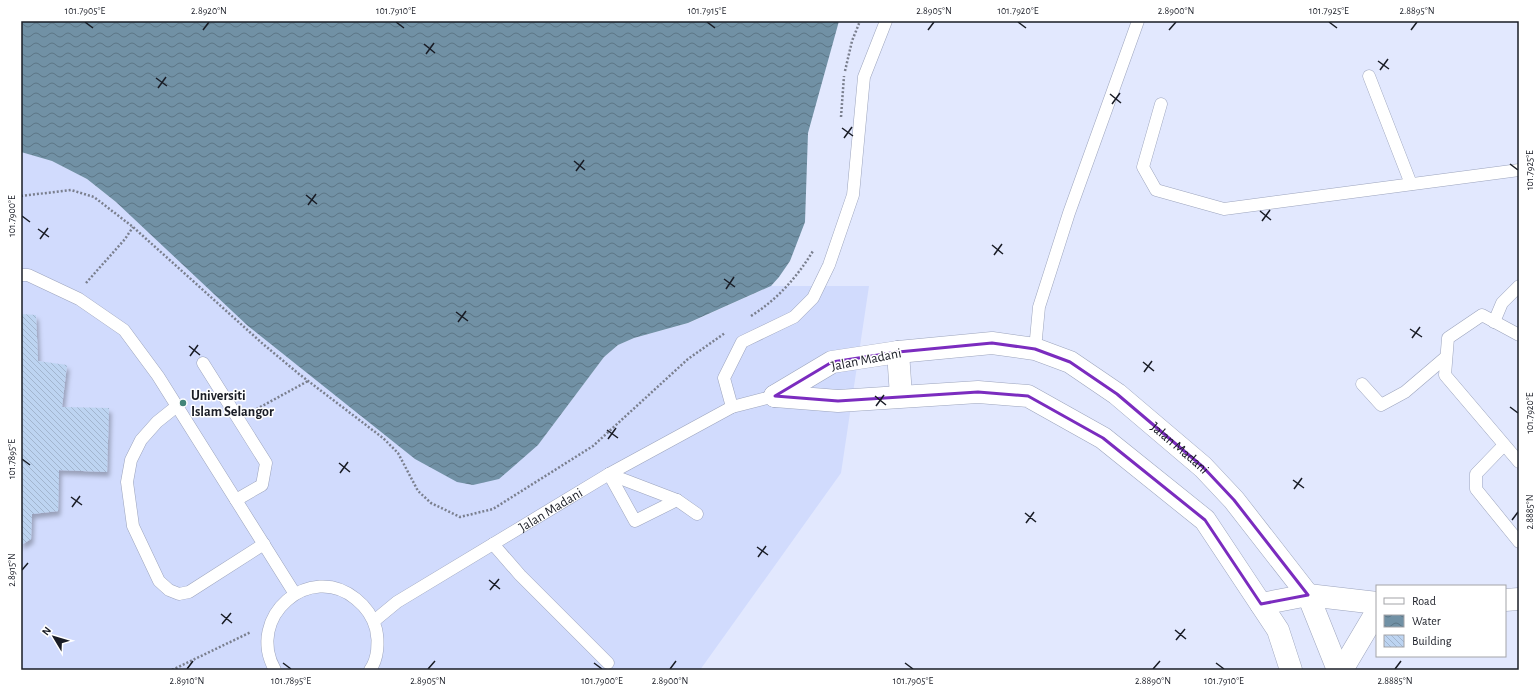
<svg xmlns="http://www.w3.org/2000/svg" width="1540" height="691" font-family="'Alegreya Sans',sans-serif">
<defs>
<pattern id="water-waves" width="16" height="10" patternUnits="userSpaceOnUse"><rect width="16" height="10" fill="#7191a5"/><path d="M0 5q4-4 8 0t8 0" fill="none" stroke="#5c7686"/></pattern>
<pattern id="building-back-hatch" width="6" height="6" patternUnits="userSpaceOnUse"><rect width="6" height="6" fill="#bdd4f1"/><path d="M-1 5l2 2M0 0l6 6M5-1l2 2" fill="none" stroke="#a2b5ce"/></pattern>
<filter id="shadow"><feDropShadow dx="2.5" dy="4.5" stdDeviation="2" flood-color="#0004"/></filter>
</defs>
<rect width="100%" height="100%" fill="#e2e8fe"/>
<path fill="#d1dbfd" d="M21,152L52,161L87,179L116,202L538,445L604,357L618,345L634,338L689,323L771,286H869L841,473L700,670H21Z"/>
<path fill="url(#water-waves)" d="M21,21H839L808,133L805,222L790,261L779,277L771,286L688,323L634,338L618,345L604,357L538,445L499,479L473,485L457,482L415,459L248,326L116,202L87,179L52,161L21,152Z"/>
<path fill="url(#building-back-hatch)" filter="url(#shadow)" d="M21,314L36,315L38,361L67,365L62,407L109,408L107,472L59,470L58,511L32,514L31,539L21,545Z"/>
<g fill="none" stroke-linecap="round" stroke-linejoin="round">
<defs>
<g id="service">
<path d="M1369,76L1411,184"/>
<path d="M1161,104L1143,167L1156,190L1224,209L1519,170"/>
<path d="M21,275H28L79,299L124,330L158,376L295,594"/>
<path d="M1494,322L1502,303L1519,286"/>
<path d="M1519,335L1482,315L1448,338L1445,375L1519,462"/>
<path d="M1035,349L1039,307L1069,213L1138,21"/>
<path d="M203,363L266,463L262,485L236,500"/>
<path d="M1362,384L1381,405L1405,392L1446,357"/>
<path d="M177,406L157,422L141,440L131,460L127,482L133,526L159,581L169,590L179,594L189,592L264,544"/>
<path d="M732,407L724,378L742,342L794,317L813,298L829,265L853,195L864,77L886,21"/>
<path d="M1504,445L1476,474V489L1519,542"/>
<path d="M609,474L635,521L677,500"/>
<path d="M609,474L677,500L697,514"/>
<path d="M493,544L520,575L608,663"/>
<path id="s1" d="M374,621L397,602L609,474L732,407L775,396"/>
<path d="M275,670C245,617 310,561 356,599C366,607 373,617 376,629C379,642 378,659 370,670"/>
</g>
<g id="minor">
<path d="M898,352L901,396"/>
<path id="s2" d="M775,396L832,362L898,352L992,343L1035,349L1070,362L1117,394L1203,467L1234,500L1308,595L1338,670"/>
<path d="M775,396L838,401L978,392L1028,396L1103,438L1205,520L1278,630L1291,670"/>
<path d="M1505,600L1519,599"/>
<path d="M1261,604L1308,595L1377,603"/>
<path d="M1342,670L1377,611"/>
</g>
</defs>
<use href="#service" stroke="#9ca4bd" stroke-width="13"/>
<use href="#minor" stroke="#9ca4bd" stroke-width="23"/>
<g stroke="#7a7f8e" stroke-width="2.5" stroke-dasharray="2 2" stroke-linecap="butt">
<path d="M845,71L852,41L860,21"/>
<path d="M841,117L844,76"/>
<path d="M21,196L71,190L94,197L133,227L263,344L299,374L383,438L398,453L418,491L431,503L460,517L493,509L593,446L688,359L725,333"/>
<path d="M86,283L125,239L133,227"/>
<path d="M751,316C778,299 797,277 813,251"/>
<path d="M253,411L308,381"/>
<path d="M172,670L251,632"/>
</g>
<use href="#service" stroke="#fff" stroke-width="12"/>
<use href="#minor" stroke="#fff" stroke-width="22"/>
</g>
<path fill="none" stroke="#7b2cbf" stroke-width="3" stroke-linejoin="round" d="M992,343L1035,349L1070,362L1117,394L1203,467L1234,500L1308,595L1261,604L1205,520L1103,438L1028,396L978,392L838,401L775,396L832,362L898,352Z"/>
<path fill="none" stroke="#191c25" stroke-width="1.5" d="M85,22L93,28M396,22L404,28M707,22L715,28M1018,22L1026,28M1329,22L1337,28M203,30L209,22M928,30L934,22M1169,30L1176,22M1411,30L1417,22M424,44L435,53M426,54L434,43M1378,61L1389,69M1380,70L1388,59M156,78L167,86M158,88L166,77M1110,94L1121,103M1112,104L1120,93M842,128L853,136M844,138L852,127M574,161L585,170M1510,164L1518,170M576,171L584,160M306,195L317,204M308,205L316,194M1260,211L1271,220M22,216L30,222M1262,221L1270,210M38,229L49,237M40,239L48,228M992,245L1003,254M994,255L1002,244M724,279L735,287M726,289L734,277M456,312L468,321M458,322L466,311M1410,329L1422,337M1412,338L1420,327M189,346L200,355M190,356L198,345M1143,362L1154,371M1144,372L1152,361M875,396L886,405M876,406L884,395M1510,407L1518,413M607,430L618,438M608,439L616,428M22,459L30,465M339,463L350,472M340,473L348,462M1293,480L1304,488M1294,489L1302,478M71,497L82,505M72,507L80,496M1025,513L1036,522M1512,520L1518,512M1026,523L1034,512M757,547L768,555M758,557L766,546M22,570L28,563M489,580L500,589M490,590L499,579M221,614L232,623M222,624L231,613M1175,630L1186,639M1176,640L1185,629M283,663L291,669M594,663L602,669M905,663L913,669M1216,663L1224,669M187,669L193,661M428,669L435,661M670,669L676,661M1153,669L1160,661M1395,669L1401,661"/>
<circle fill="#428578" stroke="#fff" stroke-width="1.5" cx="183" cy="403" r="4"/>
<g text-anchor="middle" stroke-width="3" stroke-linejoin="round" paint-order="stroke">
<g font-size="14" fill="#191c25" stroke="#fff">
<text transform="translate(866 359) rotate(-11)" y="5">Jalan Madani</text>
<text dy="5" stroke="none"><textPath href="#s2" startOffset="448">Jalan Madani</textPath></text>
<text dy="5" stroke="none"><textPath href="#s1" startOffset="209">Jalan Madani</textPath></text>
</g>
<g font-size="14" font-weight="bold" fill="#191c25" stroke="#fff" text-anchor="start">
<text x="191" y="400">Universiti<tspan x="191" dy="16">Islam Selangor</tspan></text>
</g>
</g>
<rect width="1540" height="691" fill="none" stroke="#ffffff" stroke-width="44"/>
<rect x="1376" y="585" width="130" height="72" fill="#ffffff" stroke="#a3a4a8"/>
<rect x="1384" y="598" width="20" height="6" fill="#ffffff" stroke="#a3a4a8"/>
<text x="1412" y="605" font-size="12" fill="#191c25">Road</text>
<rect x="1384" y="615" width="20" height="12" fill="url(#water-waves)" stroke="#a3a4a8"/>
<text x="1412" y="625" font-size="12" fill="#191c25">Water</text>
<rect x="1384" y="635" width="20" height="12" fill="url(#building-back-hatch)" stroke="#a3a4a8"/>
<text x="1412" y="645" font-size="12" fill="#191c25">Building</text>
<g transform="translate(54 637) rotate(308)" stroke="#ffffff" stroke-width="3" paint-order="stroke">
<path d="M0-3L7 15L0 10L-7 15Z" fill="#191c25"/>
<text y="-6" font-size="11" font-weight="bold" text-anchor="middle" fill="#191c25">N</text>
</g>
<rect x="22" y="22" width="1496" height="647" fill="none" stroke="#191c25" stroke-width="1.5"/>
<g font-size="10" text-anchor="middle" fill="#191c25">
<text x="85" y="14">101.7905°E</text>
<text x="209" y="14">2.8920°N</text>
<text x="396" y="14">101.7910°E</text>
<text x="707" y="14">101.7915°E</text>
<text x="934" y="14">2.8905°N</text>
<text x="1018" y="14">101.7920°E</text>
<text x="1176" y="14">2.8900°N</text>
<text x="1329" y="14">101.7925°E</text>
<text x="1417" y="14">2.8895°N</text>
<text transform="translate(1529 170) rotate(-90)" y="4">101.7925°E</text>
<text transform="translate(11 216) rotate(-90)" y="4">101.7900°E</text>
<text transform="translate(1529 413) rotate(-90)" y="4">101.7920°E</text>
<text transform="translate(11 459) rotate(-90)" y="4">101.7895°E</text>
<text transform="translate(1529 512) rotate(-90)" y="4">2.8885°N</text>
<text transform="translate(11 570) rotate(-90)" y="4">2.8915°N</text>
<text x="187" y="684">2.8910°N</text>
<text x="291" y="684">101.7895°E</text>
<text x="428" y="684">2.8905°N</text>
<text x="602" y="684">101.7900°E</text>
<text x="670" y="684">2.8900°N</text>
<text x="913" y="684">101.7905°E</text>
<text x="1153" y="684">2.8890°N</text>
<text x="1224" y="684">101.7910°E</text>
<text x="1395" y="684">2.8885°N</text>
</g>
</svg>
